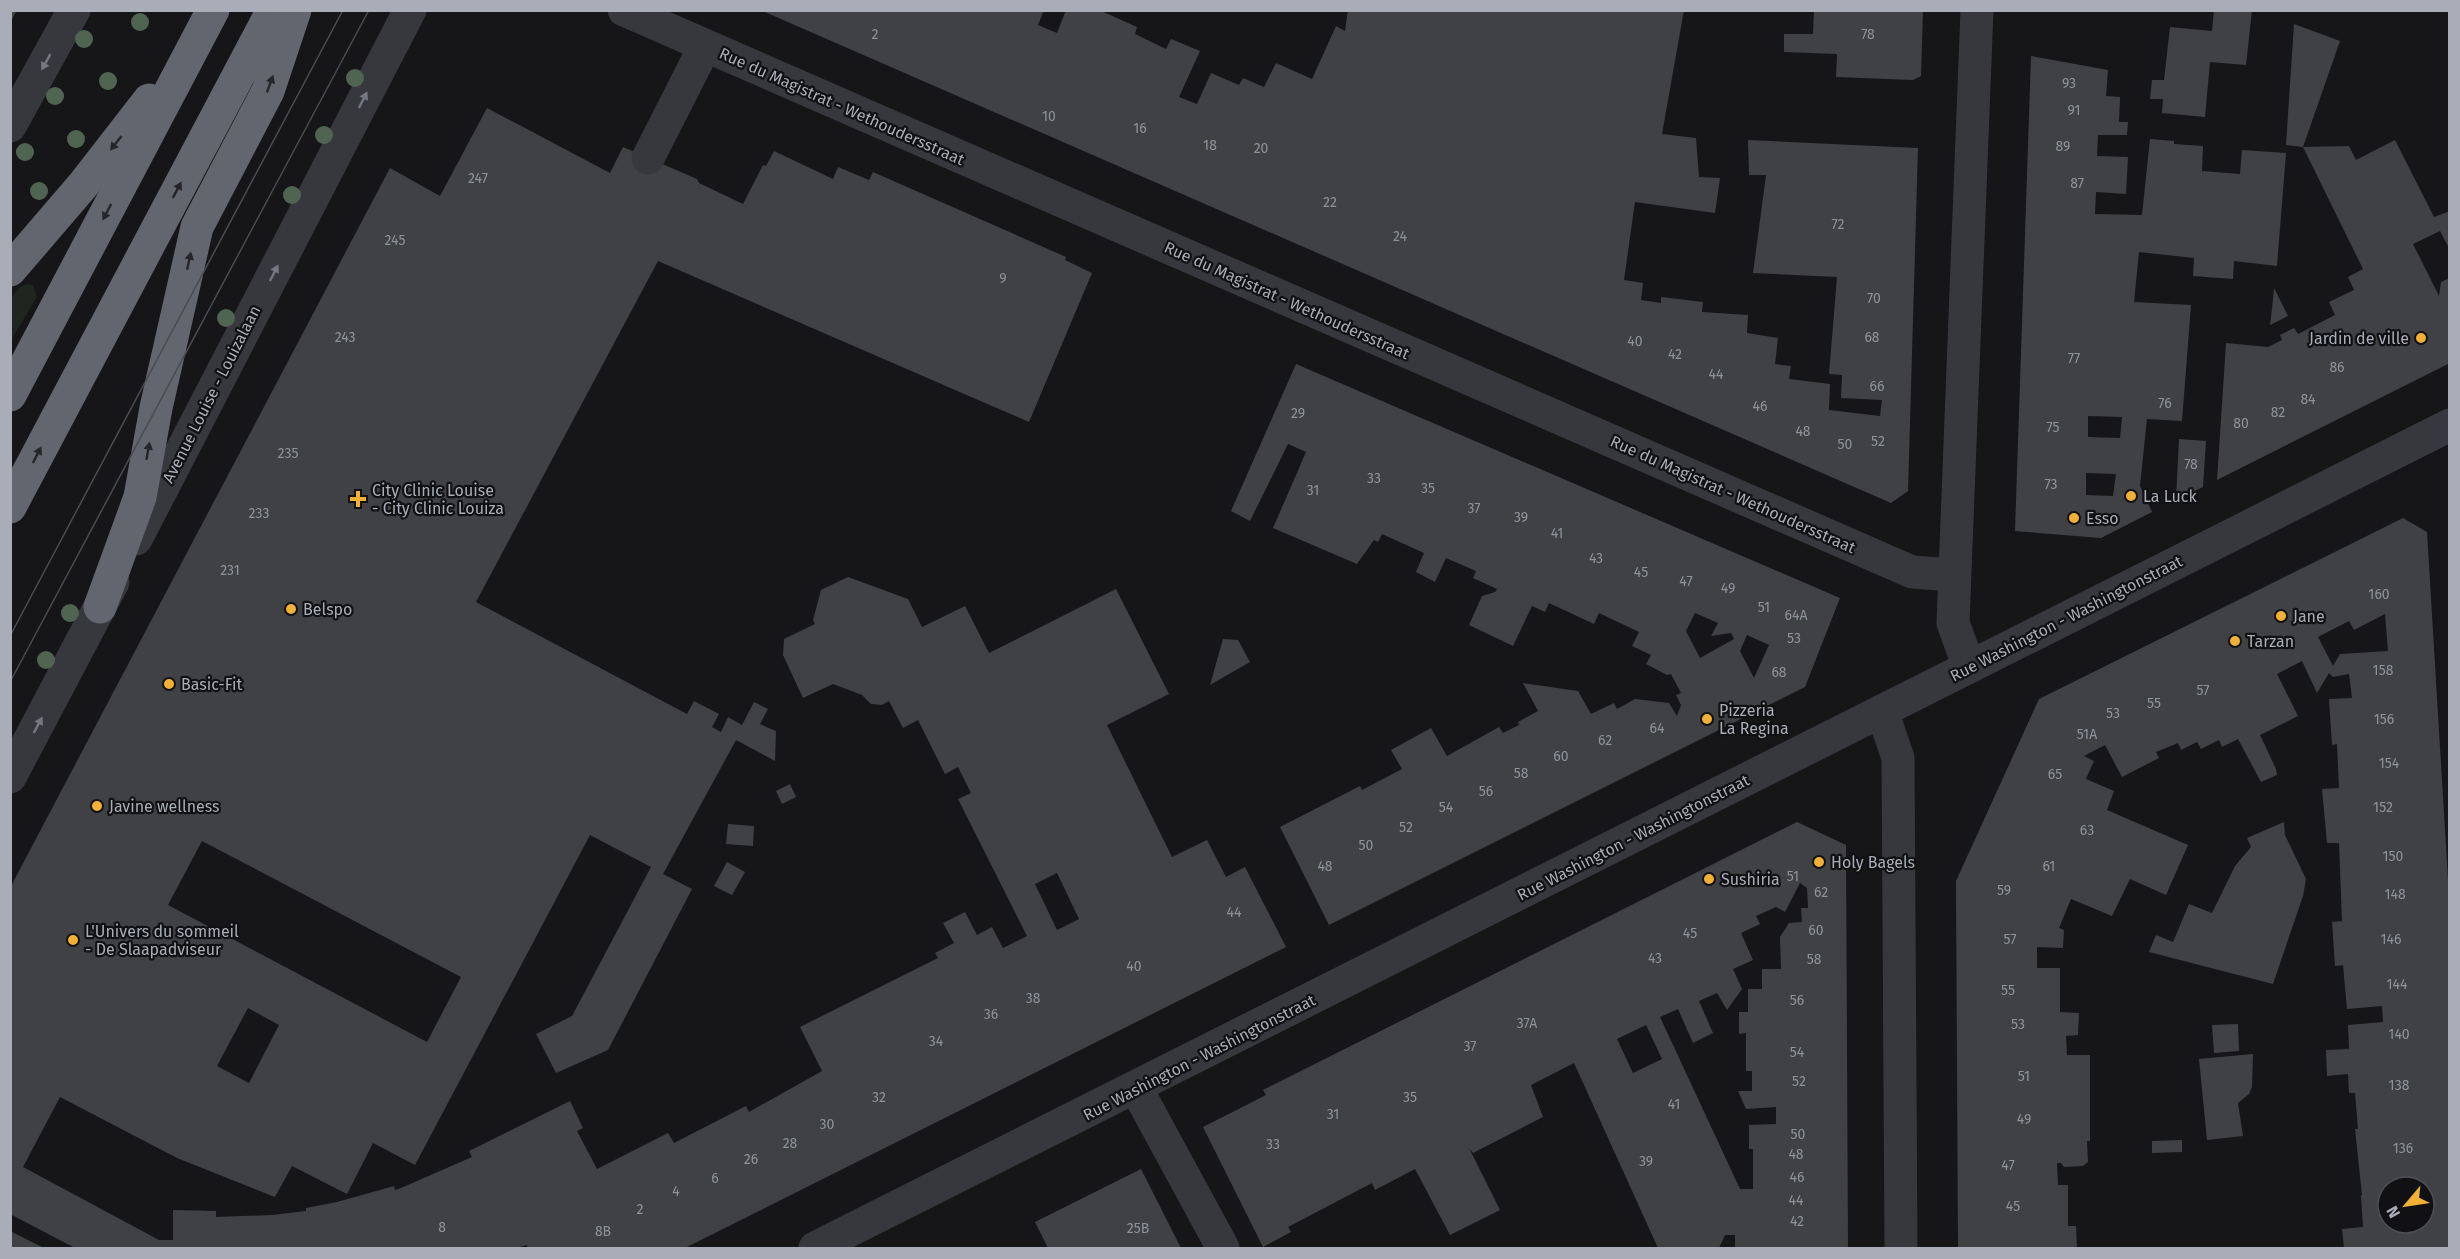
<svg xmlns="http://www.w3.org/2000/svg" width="2460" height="1259" font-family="'Fira Sans',sans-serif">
<rect width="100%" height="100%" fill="#161618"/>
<path fill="#1e261f" d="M28,284L33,285L37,297L11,340V297L21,286Z"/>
<g fill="#404145" fill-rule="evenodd">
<path d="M10,10H17L10,23Z"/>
<path d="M760,10H1044L1038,25L1057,33L1066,10H1099L1137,27L1135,34L1166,49L1171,39L1200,51L1179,97L1197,104L1211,73L1239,85L1243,78L1264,87L1276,63L1312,79L1336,26L1345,31L1348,10H1684L1662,134L1696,138L1699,177L1720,178L1715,213L1635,202L1624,280L1643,283L1641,300L1661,303V297L1703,302L1702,312L1748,315L1747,333L1778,338L1775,364L1791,366L1789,379L1830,384L1829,410L1880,416L1882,400L1841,398L1842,375L1829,374L1837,277L1753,273L1766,175H1749L1748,140L1918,148L1908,491L1891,503Z"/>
<path d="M1814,10H1923L1921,76L1913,80L1836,77L1837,54L1784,52V34H1813Z"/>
<path d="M2214,10H2252L2246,65L2210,62L2205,117L2162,113L2163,99H2150L2152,80H2164L2170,27L2212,31Z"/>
<path d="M2294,24L2340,41L2303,147L2286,145Z"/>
<path d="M2031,56L2108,70L2106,96L2120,97L2119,122H2128L2127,135H2098L2097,156L2128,157L2126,194L2096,192L2095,214L2142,215L2150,139L2174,141V144L2203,146L2202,171L2240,174L2242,150L2286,153L2277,266L2234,261L2233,279L2193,276L2194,258L2139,252L2134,302L2191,305L2182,421L2147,419L2140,486L2152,512L2101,538L2015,531ZM2088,416L2122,417L2120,438L2088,437ZM2086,473L2116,474L2113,496L2086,495Z"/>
<path d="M487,108L610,173L623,147L697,179L699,183L743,204L763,165L766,166L774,151L833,179L838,167L869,180L873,172L1066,257L1065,260L1092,273L1029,422L658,261L476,602L687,714L694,701L719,714L712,727L721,732L728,717L742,725L754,702L768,709L760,724L776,731L775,761L736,740L663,874L692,889L608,1050L556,1073L536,1034L572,1016L651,867L590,835L415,1165L373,1143L347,1194L292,1166L275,1197L177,1158L60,1097L23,1167L159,1240H173V1210L216,1211V1217L272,1215L306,1211V1208L337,1202L394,1186L395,1190L401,1188L472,1157L469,1151L570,1101L583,1128L577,1131L597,1169L668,1133L674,1143L746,1106L749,1112L822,1071L800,1027L938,958L935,953L954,943L943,923L965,912L977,935L992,927L1003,948L1027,936L958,799L971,793L958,767L945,774L918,720L903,728L889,701L882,705L871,704L862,695L833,684L803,698L783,655L784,639L815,624L813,620L821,590L848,577L908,599L922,627L965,606L989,653L1116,589L1169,694L1107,725L1172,857L1207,840L1226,877L1245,867L1286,947L685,1248H528L527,1245L516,1248H75L10,1214V888L390,168L440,196ZM202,841L461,977L427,1042L168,905ZM1057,873L1079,919L1057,930L1035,884ZM248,1008L279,1025L249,1083L217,1066Z"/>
<path d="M2395,140L2434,217L2450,211V250L2440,231L2413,244L2439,296L2441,282L2450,278V363L2217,480L2226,343L2268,347L2282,340L2280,335L2294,328L2298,334L2335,315L2329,302L2354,290L2348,277L2363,269L2303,147L2349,146L2356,160Z"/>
<path d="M2274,288L2288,316L2270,325L2272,309Z"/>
<path d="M1296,364L1840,598L1805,687L1329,925L1280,827L1360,786L1362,790L1402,769L1391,750L1431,728L1447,756L1499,727L1503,733L1519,725L1518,722L1538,711L1523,683L1578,691L1591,714L1614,703L1617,709L1635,699L1669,703L1677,716L1681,705L1676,695L1681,693L1671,674L1667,675L1646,664L1651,655L1632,646L1639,632L1599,613L1594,624L1549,603L1545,612L1532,606L1513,646L1469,625L1482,596L1495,592L1497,589L1473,578L1476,571L1446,558L1435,582L1416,572L1424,553L1382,534L1378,542L1374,540L1357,564L1273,528L1306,452L1288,444L1250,521L1231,511ZM1695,613L1718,623L1711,636L1731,633L1734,639L1700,658L1686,631ZM1747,635L1769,645L1754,678L1740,651Z"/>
<path d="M2179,439L2206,441L2203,487L2176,500Z"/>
<path d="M2403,518L2427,532L2450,913V1248H2344L2342,1229L2363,1227L2361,1195H2362L2355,1129H2358L2355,1093H2349L2348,1074L2327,1076L2326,1050L2349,1049L2348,1025L2383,1022L2382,1006L2347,1009L2343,965L2335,966L2332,922L2342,921L2339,843H2327L2322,789L2339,788L2337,744L2332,745L2329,699L2352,698L2349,674L2333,677L2329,673L2317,693L2302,661L2277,674L2298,716L2260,735L2276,769L2277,775L2261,782L2238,739L2222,747L2219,740L2201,749L2197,742L2181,750L2178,743L2156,752L2159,758L2122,777L2105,745L2084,756L2094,761L2086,779L2114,791L2107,810L2188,845L2166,895L2130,879L2112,916L2071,899L2059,928L2064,930L2063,948L2037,947V968H2060V1012L2079,1013L2078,1035L2066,1036L2067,1055H2090V1141H2087L2088,1162L2083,1166L2064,1167L2061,1163H2057L2058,1185H2068V1226H2076L2077,1248H1958L1956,881L2039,699ZM2385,614L2388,651L2340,654L2333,666L2318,637L2349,621L2354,630ZM2388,1187H2424V1223H2388Z"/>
<path d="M1223,639L1238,640L1250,662L1210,685Z"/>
<path d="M790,784L796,797L782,804L776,791Z"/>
<path d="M1797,822L1846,845L1848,1248H1735V1235H1725L1719,1248H1658L1574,1063L1531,1085L1543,1117L1473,1153L1469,1148L1500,1210L1450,1235L1415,1169L1375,1190L1372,1183L1288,1227L1291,1232L1263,1247L1203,1127L1266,1095L1263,1090ZM1800,883L1807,888L1808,908H1801L1802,922L1789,923L1780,937L1781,969H1762V989H1748V1012H1739V1034L1746,1033V1071H1752V1091H1738L1746,1109L1776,1107V1124L1749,1125V1149H1753V1189H1740L1660,1017L1678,1009L1693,1043L1713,1033L1699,1001L1717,993L1727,1010L1742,989L1733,969L1753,960L1741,933L1760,924L1756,916L1776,907L1785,912ZM1646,1025L1662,1059L1633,1073L1617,1039Z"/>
<path d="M2284,822L2285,835L2306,879L2303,896L2273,984L2149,952L2156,935L2173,942L2189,904L2212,913L2235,866L2251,847L2247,838Z"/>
<path d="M728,824L754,826L753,846L726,844Z"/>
<path d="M727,862L745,872L732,895L714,886Z"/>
<path d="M2238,1024L2239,1051L2214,1053L2212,1025Z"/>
<path d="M2253,1054L2252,1087L2249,1094L2238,1103L2243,1136L2207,1140L2199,1059Z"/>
<path d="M2182,1140V1152L2152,1153V1141Z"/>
<path d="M1141,1169L1181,1248H1048L1035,1222Z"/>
<path d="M10,1231L44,1248H10Z"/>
</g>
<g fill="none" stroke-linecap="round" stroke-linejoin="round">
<g stroke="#37383d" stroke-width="33">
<path d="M624,10L1912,572L1954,575"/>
<path d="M10,126L74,10"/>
<path d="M648,158L705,46"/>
<path d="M136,539L410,10"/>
<path d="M1969,667L1953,623L1977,10"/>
<path d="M1882,711L1898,758L1901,1248"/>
<path d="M10,777L113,582"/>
<path d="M1136,1088L1223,1248"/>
<path d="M815,1248L2450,425"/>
</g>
<g stroke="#63666e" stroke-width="33">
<path d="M10,270L83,185L149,100"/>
<path d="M10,395L213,10"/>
<path d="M10,507L273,10"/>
<path d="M100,607L140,497L156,408L197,227L268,91L295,10"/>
</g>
<g stroke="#4a4c52" stroke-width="1.5">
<path d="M10,636L343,10"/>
<path d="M10,682L369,10"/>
</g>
</g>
<g fill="#506452">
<circle cx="140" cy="22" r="9"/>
<circle cx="84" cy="39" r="9"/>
<circle cx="355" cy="78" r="9"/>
<circle cx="108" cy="81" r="9"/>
<circle cx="55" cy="96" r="9"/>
<circle cx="324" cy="135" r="9"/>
<circle cx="76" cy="139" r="9"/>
<circle cx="25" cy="152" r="9"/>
<circle cx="39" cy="191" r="9"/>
<circle cx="292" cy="195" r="9"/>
<circle cx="226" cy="318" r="9"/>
<circle cx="70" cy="613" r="9"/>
<circle cx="46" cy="660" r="9"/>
</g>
<defs><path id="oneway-solid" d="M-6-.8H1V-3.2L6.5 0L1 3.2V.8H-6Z" transform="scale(1.5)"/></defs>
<g fill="#757881">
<use href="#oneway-solid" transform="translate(46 62) rotate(119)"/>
<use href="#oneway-solid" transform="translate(363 100) rotate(-63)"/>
<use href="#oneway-solid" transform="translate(274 273) rotate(-63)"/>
<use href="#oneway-solid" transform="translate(38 725) rotate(-62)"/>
</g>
<g fill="#26262a">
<use href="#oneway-solid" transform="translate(270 84) rotate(-70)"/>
<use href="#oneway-solid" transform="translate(116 143) rotate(128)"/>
<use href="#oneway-solid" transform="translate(177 190) rotate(-62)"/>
<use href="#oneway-solid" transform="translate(107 212) rotate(118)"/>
<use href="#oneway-solid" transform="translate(189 261) rotate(-78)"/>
<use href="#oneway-solid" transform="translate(148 451) rotate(-80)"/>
<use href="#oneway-solid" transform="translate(37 455) rotate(-63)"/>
</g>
<g fill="#f2b134" stroke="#111113" stroke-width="2">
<circle cx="2421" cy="338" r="6"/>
<circle cx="2131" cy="496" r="6"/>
<path d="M355 490h6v6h6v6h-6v6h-6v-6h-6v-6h6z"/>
<circle cx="2074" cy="518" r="6"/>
<circle cx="291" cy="609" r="6"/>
<circle cx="2281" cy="616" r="6"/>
<circle cx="2235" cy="641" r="6"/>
<circle cx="169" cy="684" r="6"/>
<circle cx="1707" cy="719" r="6"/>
<circle cx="97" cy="806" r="6"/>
<circle cx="1819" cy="862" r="6"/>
<circle cx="1709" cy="879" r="6"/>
<circle cx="73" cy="940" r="6"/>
</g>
<g text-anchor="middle" stroke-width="4.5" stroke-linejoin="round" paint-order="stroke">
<g font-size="14" fill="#8e929b">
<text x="875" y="39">2</text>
<text x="1868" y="39">78</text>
<text x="2069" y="88">93</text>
<text x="2074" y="115">91</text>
<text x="1049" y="121">10</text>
<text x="1140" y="133">16</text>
<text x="1210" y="150">18</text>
<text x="2063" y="151">89</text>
<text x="1261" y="153">20</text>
<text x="478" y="183">247</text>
<text x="2077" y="188">87</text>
<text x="1330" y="207">22</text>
<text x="1838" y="229">72</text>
<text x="1400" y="241">24</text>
<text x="395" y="245">245</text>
<text x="1003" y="283">9</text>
<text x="1874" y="303">70</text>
<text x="345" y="342">243</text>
<text x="1872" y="342">68</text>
<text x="1635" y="346">40</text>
<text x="1675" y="359">42</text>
<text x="2074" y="363">77</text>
<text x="2337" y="372">86</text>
<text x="1716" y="379">44</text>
<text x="1877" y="391">66</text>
<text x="2308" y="404">84</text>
<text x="2165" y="408">76</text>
<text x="1760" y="411">46</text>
<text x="2278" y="417">82</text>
<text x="1298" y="418">29</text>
<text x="2241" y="428">80</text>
<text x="2053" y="432">75</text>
<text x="1803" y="436">48</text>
<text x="1878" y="446">52</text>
<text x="1845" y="449">50</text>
<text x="288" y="458">235</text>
<text x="2191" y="469">78</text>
<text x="1374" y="483">33</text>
<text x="2051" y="489">73</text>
<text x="1428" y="493">35</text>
<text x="1313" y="495">31</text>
<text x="1474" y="513">37</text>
<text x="259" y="518">233</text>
<text x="1521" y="522">39</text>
<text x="1557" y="538">41</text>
<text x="1596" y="563">43</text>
<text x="230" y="575">231</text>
<text x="1641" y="577">45</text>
<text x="1686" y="586">47</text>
<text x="1728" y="593">49</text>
<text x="2379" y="599">160</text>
<text x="1764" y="612">51</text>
<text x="1796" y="620">64A</text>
<text x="1794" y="643">53</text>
<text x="2383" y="675">158</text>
<text x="1779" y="677">68</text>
<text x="2203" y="695">57</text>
<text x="2154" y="708">55</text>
<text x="2113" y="718">53</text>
<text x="2384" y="724">156</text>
<text x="1657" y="733">64</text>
<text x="2087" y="739">51A</text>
<text x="1605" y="745">62</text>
<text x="1561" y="761">60</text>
<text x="2389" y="768">154</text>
<text x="1521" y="778">58</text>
<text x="2055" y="779">65</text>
<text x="1486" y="796">56</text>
<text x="1446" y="812">54</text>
<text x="2383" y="812">152</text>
<text x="1406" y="832">52</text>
<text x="2087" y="835">63</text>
<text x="1366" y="850">50</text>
<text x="2393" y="861">150</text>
<text x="1325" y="871">48</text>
<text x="2049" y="871">61</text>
<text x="1793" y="881">51</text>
<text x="2004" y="895">59</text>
<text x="1821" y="897">62</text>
<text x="2395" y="899">148</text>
<text x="1234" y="917">44</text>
<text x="1816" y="935">60</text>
<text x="1690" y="938">45</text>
<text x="2010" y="944">57</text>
<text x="2391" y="944">146</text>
<text x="1655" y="963">43</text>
<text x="1814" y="964">58</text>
<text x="1134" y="971">40</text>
<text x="2397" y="989">144</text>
<text x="2008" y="995">55</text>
<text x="1033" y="1003">38</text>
<text x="1797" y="1005">56</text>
<text x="991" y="1019">36</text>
<text x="1527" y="1028">37A</text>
<text x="2018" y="1029">53</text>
<text x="2399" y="1039">140</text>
<text x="936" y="1046">34</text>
<text x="1470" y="1051">37</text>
<text x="1797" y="1057">54</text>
<text x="2024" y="1081">51</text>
<text x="1799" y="1086">52</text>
<text x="2399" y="1090">138</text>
<text x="879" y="1102">32</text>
<text x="1410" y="1102">35</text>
<text x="1674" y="1109">41</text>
<text x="1333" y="1119">31</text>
<text x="2024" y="1124">49</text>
<text x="827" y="1129">30</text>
<text x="1798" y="1139">50</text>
<text x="790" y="1148">28</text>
<text x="1273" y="1149">33</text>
<text x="2403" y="1153">136</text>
<text x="1796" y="1159">48</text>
<text x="751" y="1164">26</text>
<text x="1646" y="1166">39</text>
<text x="2008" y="1170">47</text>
<text x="1797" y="1182">46</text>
<text x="715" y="1183">6</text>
<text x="676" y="1196">4</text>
<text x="1796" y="1205">44</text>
<text x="2013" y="1211">45</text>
<text x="640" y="1214">2</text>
<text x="1797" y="1226">42</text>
<text x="442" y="1232">8</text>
<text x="1138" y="1233">25B</text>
<text x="603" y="1236">8B</text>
</g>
<g font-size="16" fill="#a8adb8" stroke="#111113">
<text transform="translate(842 106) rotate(24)" y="6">Rue du Magistrat - Wethoudersstraat</text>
<text transform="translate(1287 300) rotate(24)" y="6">Rue du Magistrat - Wethoudersstraat</text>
<text transform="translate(211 394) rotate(-63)" y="6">Avenue Louise - Louizalaan</text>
<text transform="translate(1733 494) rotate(24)" y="6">Rue du Magistrat - Wethoudersstraat</text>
<text transform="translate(2066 618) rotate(-27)" y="6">Rue Washington - Washingtonstraat</text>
<text transform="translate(1633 837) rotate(-27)" y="6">Rue Washington - Washingtonstraat</text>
<text transform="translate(1199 1057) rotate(-27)" y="6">Rue Washington - Washingtonstraat</text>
</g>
<g font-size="16" fill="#a8adb8" stroke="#111113" text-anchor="start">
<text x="2409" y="344" text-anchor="end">Jardin de ville</text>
<text x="372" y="496">City Clinic Louise<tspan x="372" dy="18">- City Clinic Louiza</tspan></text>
<text x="2143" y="502">La Luck</text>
<text x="2086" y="524">Esso</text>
<text x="303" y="615">Belspo</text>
<text x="2293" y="622">Jane</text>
<text x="2247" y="647">Tarzan</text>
<text x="181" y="690">Basic-Fit</text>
<text x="1719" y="716">Pizzeria<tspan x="1719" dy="18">La Regina</tspan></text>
<text x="109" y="812">Javine wellness</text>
<text x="1831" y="868">Holy Bagels</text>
<text x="1721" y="885">Sushiria</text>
<text x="85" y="937">L'Univers du sommeil<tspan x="85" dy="18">- De Slaapadviseur</tspan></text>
</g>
</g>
<rect width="2460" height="1259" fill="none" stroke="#a8adb8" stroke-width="24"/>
<g transform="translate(2406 1205) rotate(241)"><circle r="28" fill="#111113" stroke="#4d4f55" stroke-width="1.5"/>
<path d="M0-4.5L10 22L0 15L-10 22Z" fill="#f2b134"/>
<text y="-9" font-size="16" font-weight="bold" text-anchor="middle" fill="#a8adb8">N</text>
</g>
</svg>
